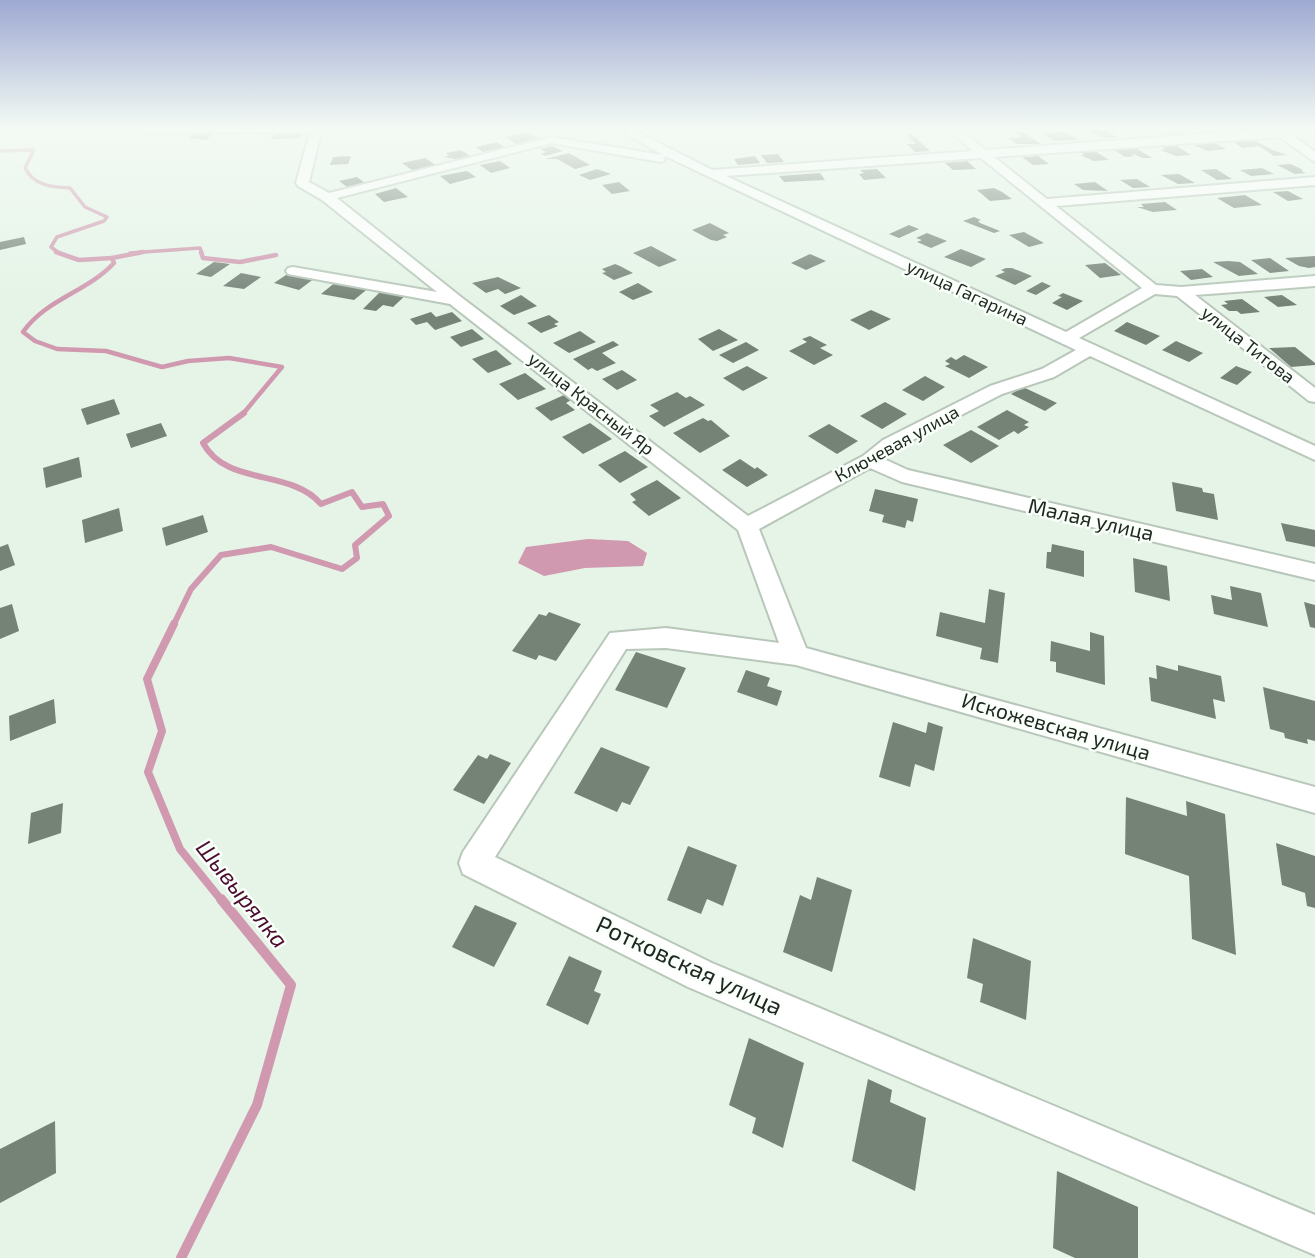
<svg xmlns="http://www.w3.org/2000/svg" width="1315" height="1258" font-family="'Exo 2',sans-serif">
<rect width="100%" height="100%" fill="#e5f4e7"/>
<path fill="#d099b0" d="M588,539L628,541L647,553L643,566L585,568L544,576L518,563L526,547Z"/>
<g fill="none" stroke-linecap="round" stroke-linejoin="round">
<g stroke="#d099b0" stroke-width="3.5">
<path d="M0,151L34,150L25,168C34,186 52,187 70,188L85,207L107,217L104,221L57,237L51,247L59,253"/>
<path d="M130,253L200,248L202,253"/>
</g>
<g stroke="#d099b0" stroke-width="4.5">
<path d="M56,252L79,260L112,258L114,263C87,292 46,299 23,332L35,341L57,349L106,351L162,367L188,361L229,358L282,367L242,415"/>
<path d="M201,252L203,258L240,262L276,255"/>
<path d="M112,258L143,252"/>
</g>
<path stroke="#d099b0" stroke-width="6" d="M173,626L191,589L221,555L271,547L342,569L357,558L355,545L389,516L383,504L362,507L352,492L321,504C290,468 227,487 203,443L244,413"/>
<path stroke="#d099b0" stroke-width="8" d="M174,624L147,679L162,731L148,772L180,849L222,901"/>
<path stroke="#d099b0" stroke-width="10" d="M181,1258L257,1105L291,985L221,899"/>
</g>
<g fill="#758276">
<path d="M1105,130L1117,137L1105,138L1088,131Z"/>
<path d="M195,132H214L206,140L189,138Z"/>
<path d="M276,132H304L300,138L271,139Z"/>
<path d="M527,132L538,138L517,144L505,137Z"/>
<path d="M1015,132H1023L1041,144H1017L1008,138L1021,137Z"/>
<path d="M1058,132H1066L1078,140L1054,141L1044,134Z"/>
<path d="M912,134L930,151L915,152L907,144H916L906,135Z"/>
<path d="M1253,140L1273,150L1287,155L1274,156L1259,146L1243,148L1231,141Z"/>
<path d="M497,142L504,147L483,152L476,147Z"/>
<path d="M1214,143L1226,149L1208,151L1193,145Z"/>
<path d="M1175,145L1191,155L1176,156L1160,150L1165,149L1161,146Z"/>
<path d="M553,146L563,151L545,156L541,154L546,152L540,149Z"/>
<path d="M1136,148L1152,158H1142L1134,154H1131L1134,156L1125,157L1113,149Z"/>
<path d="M461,150L470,156L455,159L443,157L449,156L446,153Z"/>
<path d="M1095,151L1109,160L1094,161L1080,155H1084L1081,152Z"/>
<path d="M569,153L590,165L575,169L557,159H545Z"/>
<path d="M778,154L784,162L767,163L761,155Z"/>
<path d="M755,156L760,163L738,165L734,159Z"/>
<path d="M1038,156L1049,164L1033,165L1022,157Z"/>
<path d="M333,157L348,156L351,157L348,164L330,165Z"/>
<path d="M425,158L437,166L412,170L402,163Z"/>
<path d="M500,161L510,168L491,173L480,165Z"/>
<path d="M967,161L976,169L953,170L945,163Z"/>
<path d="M1291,164L1303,170L1301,171L1306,173L1295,174L1277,165Z"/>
<path d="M1262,168L1274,174L1251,176L1240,170Z"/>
<path d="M597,169L611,174L590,180L579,175Z"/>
<path d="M877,169L886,178L864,180L859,174L864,173L860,170Z"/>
<path d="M1216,169L1232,179L1217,180L1201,170Z"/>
<path d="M467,171L476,177L450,184L440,176Z"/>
<path d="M820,173L825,180L784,182L779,176Z"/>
<path d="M1179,174L1195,183L1178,184L1161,175Z"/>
<path d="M357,177L365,183L347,187L339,181Z"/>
<path d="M1137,179L1150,187L1133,188L1120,180Z"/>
<path d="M619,182L630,191L612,194L602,185Z"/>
<path d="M1095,182L1108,191L1083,190L1074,184Z"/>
<path d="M396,188L408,197L384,202L375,194Z"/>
<path d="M994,188L1002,192L1012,199L990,201L977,190Z"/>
<path d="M1288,191L1303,199L1288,201L1273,192Z"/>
<path d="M1245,195L1262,205L1234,208L1217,198Z"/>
<path d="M1165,202L1177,210L1153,212L1137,207H1144L1141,204Z"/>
<path d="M974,217L981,220L978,221L980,223L1000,231L994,233L963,221Z"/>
<path d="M710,223L729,233L723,235L727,237L717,241L711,240L692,230Z"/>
<path d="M909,225L919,229L899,238L889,234Z"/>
<path d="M1024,232L1044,243L1029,247L1009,235Z"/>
<path d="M927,233L947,241L931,248L917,242L922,240L916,238Z"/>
<path d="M24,237L26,244L0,250V242Z"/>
<path d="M651,246L677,260L659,267L633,253Z"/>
<path d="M961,249L986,259L971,267L944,257Z"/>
<path d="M810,254L826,261L806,270L791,263Z"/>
<path d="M1315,256V267L1309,268L1299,266L1285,258Z"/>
<path d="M1270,258L1289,271L1270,273L1251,260Z"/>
<path d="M1228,261L1240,262L1258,274L1239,276L1213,262Z"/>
<path d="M214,262L230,264L211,277L196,274Z"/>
<path d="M1105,263L1121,275L1100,278L1085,265Z"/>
<path d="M615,264L620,266L633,273L614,280L602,273L606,272L602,269Z"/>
<path d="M1006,268H1012L1032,276L1015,285L995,276L1005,272L1001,270Z"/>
<path d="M1202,269L1213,277L1191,280L1180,271Z"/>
<path d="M241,273L261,277L244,289L223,286Z"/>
<path d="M289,273L315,278L299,290L274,283Z"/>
<path d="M498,277L521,288L505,294L498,289L486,293L472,283Z"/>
<path d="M337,281L370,287L354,300L321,294Z"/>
<path d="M1042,282L1051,286L1036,295L1026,291Z"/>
<path d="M638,283L653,292L633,300L619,292Z"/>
<path d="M383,289L408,293L393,307L383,305L376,311L363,309Z"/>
<path d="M1063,293L1083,301L1067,310L1052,303L1062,297L1058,296Z"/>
<path d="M521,295L537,306L514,315L500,306Z"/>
<path d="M1282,295L1297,305L1278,307L1264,297Z"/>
<path d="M1242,299L1260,312L1241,314L1237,311H1229L1221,305L1228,304L1224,301Z"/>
<path d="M871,310L891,319L869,330L850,320Z"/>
<path d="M431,312L436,317L452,312L462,321L435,330L427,322L416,325L410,319Z"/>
<path d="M549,315L559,322L554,324L558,326L541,333L527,323Z"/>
<path d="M1127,322L1160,336L1146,345L1114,331Z"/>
<path d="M472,329L484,339L461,347L450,337Z"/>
<path d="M719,329L738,340L713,351L698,339Z"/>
<path d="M580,331L596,342L569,353L553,343Z"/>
<path d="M810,336L827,345L820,348L833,355L814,365L789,351L807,342L802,339Z"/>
<path d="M613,341L619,345L602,353L616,363L597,371L592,368L588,370L573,359Z"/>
<path d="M1176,341L1203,353L1189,362L1162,350Z"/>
<path d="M746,342L759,350L733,363L719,355Z"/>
<path d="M1295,347L1315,363V365L1291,367L1269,348Z"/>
<path d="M496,350L512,364L488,373L472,359Z"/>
<path d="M964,355L988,367L969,378L945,366L950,364L945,361L951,357L956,360Z"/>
<path d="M747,366L768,378L743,391L723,378Z"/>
<path d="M1236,366L1252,372L1237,385L1220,378Z"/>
<path d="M622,370L637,380L617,390L602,379Z"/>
<path d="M525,373L546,389L518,400L499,384Z"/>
<path d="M925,376L945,387L923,401L902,390Z"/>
<path d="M1023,387L1057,403L1045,411L1011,394Z"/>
<path d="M677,392L686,398L690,396L705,405L664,427L649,416L659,411L650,405Z"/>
<path d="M564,395L571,400L566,403L575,410L551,421L535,408Z"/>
<path d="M114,399L120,414L87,425L81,409Z"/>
<path d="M885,402L907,414L882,429L860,416Z"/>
<path d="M1007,410L1029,422L1024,425L1029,427L1018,434L1014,431L999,440L977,427Z"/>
<path d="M703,418L708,421L711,420L730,436L700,453L673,433Z"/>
<path d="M161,423L167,436L131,448L126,434Z"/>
<path d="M590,423L612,439L583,454L562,437Z"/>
<path d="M829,424L858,441L837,454L808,436Z"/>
<path d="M971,430L999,446L971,463L943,445Z"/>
<path d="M625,451L648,467L620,483L598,465Z"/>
<path d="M79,457L82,477L46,488L43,468Z"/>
<path d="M740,459L755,469L757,467L768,475L747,487L722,470Z"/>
<path d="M657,480L681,498L649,516L632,502L636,500L630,494Z"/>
<path d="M1172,482L1202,488L1203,492L1214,494L1218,520L1176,511Z"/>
<path d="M875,489L918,499L913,522L907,520L905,528L882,522L884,515L869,511Z"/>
<path d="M119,508L123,531L85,543L82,520Z"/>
<path d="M203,515L208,532L166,546L162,528Z"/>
<path d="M1281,523L1315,530V547L1286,541Z"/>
<path d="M8,544L15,565L0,571V547Z"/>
<path d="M1052,544L1084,551V577L1046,568L1047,552H1051Z"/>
<path d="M1133,558L1167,566L1170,601L1135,592Z"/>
<path d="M1230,586L1261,593L1268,627L1214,614L1211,595L1232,600Z"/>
<path d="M989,589L1005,593L998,663L980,659L982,648L936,636L940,612L985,623Z"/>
<path d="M1304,602L1315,605V628L1310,627Z"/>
<path d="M12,604L19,631L0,639V608Z"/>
<path d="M549,612L581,624L556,661L539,655L536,660L512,651L539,614L546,616Z"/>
<path d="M1090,632L1104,636L1105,685L1056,672V662L1050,661L1051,641L1090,651Z"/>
<path d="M636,652L686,668L667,708L615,690Z"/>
<path d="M1156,665L1178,671V665L1221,676L1225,702L1213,699L1216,719L1151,701L1149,677L1157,679Z"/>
<path d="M746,670L770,678L767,686L782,691L777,706L737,692Z"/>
<path d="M1263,687L1315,701V741L1307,739L1308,744L1285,738L1284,733L1270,729Z"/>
<path d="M54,699L56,723L10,741L9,716Z"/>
<path d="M893,722L926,733L928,722L943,727L934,771L915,764L910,787L879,777Z"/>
<path d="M601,747L650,767L630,805L622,802L617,812L574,793Z"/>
<path d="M490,754L511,763L484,804L453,790L478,755L487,759Z"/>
<path d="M1126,797L1187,816L1186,801L1225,814L1236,955L1192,939L1189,876L1125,854Z"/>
<path d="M63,803L61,833L28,844L31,813Z"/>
<path d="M1276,843L1315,856V908L1307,906L1305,893L1282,885Z"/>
<path d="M688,846L737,865L723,906L707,899L701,914L667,900Z"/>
<path d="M817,877L852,890L832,972L783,952L800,895L811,900Z"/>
<path d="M475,905L517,923L494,967L452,947Z"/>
<path d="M973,938L1031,961L1026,1020L980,1002L983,984L967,978Z"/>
<path d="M569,956L602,971L594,991L601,994L588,1025L546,1005Z"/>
<path d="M749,1038L804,1063L783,1148L752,1133L756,1118L729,1105Z"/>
<path d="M868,1079L892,1090L890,1102L926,1118L915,1191L852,1161Z"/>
<path d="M55,1121L56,1173L0,1203V1149Z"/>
<path d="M1057,1171L1138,1207V1258H1075L1053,1248Z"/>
</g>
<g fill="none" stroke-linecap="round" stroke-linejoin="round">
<defs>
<path id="minor" d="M142,128H322L309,182L329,193L552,137L663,155L616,128H630L712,170L973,151L946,128H958L986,150L1283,128L1315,152V162L1280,137L994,157L1047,199L1315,177V185L1056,206L1156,285L1181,287L1315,276V286L1195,295L1315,388V402L1309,401L1177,296L1155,294L1079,338L1315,446V460L1090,356L1054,377L1002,394L897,448L884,459L908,470L1315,564V580L902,482L870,468L759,529L806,648L1315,787V813L796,665L666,648L626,649L495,857L712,963L1315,1215V1255L688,987L463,874L459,863L463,852L610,633L666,628L779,643L738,530L450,304L288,274L286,271L288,268L293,267L437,292L322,200L298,186L296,183L310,132L146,133L142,132ZM552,143L660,162L664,161L665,156L1076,350L1042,369L990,386L883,440L863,456L748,516L461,297L337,198ZM981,158L1142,288L1066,332L726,176Z"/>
</defs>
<use href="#minor" stroke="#b8c7ba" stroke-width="4"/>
<use href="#minor" fill="#fff" fill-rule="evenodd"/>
</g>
<linearGradient id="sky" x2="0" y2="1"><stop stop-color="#9ea9d2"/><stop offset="0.42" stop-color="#f3faf4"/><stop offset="1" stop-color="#f3faf4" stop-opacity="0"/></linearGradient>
<rect width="1315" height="304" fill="url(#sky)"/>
<g text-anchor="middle" stroke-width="5" stroke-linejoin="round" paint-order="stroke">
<g font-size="18" fill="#1f2520" stroke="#f9fff9">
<text transform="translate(967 293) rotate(25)" y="6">улица Гагарина</text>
<text transform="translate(1248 345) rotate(38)" y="6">улица Титова</text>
<text transform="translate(591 404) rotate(38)" y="6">улица Красный Яр</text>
<text transform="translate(897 444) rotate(-29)" y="6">Ключевая улица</text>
</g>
<g font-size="21" fill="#1f2520" stroke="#f9fff9">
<text transform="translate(1091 520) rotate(13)" y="7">Малая улица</text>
<text transform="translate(1056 727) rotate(16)" y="7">Искожевская улица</text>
</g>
<g font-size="23" font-style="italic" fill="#4d0b30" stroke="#f9fff9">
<text transform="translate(242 894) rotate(51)" y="8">Шывырялка</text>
</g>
<g font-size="24" fill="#1f2520" stroke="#f9fff9">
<text transform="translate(689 966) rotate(25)" y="8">Ротковская улица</text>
</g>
</g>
</svg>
